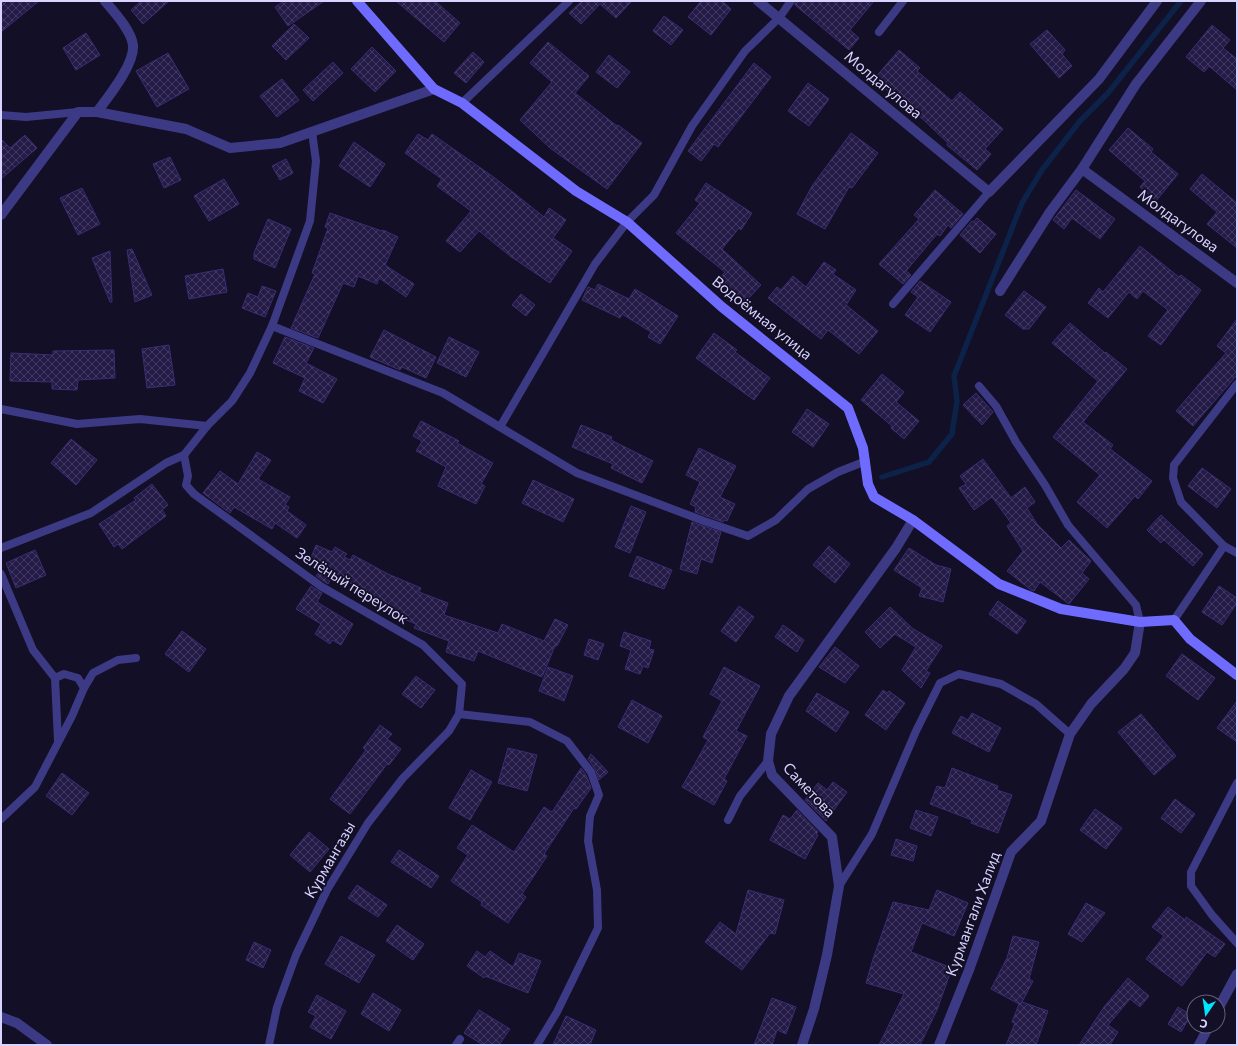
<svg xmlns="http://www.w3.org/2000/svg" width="1238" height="1046" font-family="Commissioner,sans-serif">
<defs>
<pattern id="building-cross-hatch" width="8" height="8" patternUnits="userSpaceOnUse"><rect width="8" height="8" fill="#241b47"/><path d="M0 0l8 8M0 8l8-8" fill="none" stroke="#433b63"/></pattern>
</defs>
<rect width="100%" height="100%" fill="#130f26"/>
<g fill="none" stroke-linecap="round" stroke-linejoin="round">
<path stroke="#0c2248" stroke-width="5.5" d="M882,477L929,462L952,434L957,401L954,376L1022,203L1042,170L1080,121L1108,93L1181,1"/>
</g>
<g fill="url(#building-cross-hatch)" stroke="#3b2d73">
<path d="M1,1H39L1,32Z"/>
<path d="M141,1H169L143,24L131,10Z"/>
<path d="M284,1H324L288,26L275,7Z"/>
<path d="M396,1H435L460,23L444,42Z"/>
<path d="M582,1H632L616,18L600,4L581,24L569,13Z"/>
<path d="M701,1H722L731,9L711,35L688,17Z"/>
<path d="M796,1H874L850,30L859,38L849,50L795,5Z"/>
<path d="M664,16L683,30L671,45L653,31Z"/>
<path d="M294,24L309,38L286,60L272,46Z"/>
<path d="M1212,25L1230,40L1223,48L1237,59V90L1209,66L1204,72L1186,57Z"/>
<path d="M1047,30L1065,50L1062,54L1072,66L1059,78L1030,44Z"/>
<path d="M86,33L100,55L76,70L63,48Z"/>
<path d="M548,42L589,76L575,93L617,126L618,125L642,143L607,189L550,148L520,120L552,82L530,63Z"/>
<path d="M372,47L396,71L375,92L351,69Z"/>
<path d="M899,50L920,68L917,71L952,101L960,92L1003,129L985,149L991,154L977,170L947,145L948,143L912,109L911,110L874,79Z"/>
<path d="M473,52L484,62L466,83L454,73Z"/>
<path d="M168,53L189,89L157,107L136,71Z"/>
<path d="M609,55L630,72L617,88L596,72Z"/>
<path d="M333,62L343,73L313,101L303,90Z"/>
<path d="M754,63L771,77L718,147L714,144L701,161L688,151Z"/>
<path d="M282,79L299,100L277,117L260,96Z"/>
<path d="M808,83L829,99L809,126L788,111Z"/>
<path d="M1128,128L1153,149L1151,152L1178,174L1156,201L1140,187L1145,181L1109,150Z"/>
<path d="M851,133L878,153L852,188L849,187L825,229L797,214L812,186Z"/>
<path d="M418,134L428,140L432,134L495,178L544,217L549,208L566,220L553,238L572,251L550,283L510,256L479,231L460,252L446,241L471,211L437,186L442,179L405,153Z"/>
<path d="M25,135L37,148L1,179V139L10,148Z"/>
<path d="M354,142L385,164L370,187L339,166Z"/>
<path d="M170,157L181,180L164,188L153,164Z"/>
<path d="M286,159L293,173L280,180L272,166Z"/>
<path d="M1202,174L1237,203V248L1207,224L1217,212L1190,189Z"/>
<path d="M224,179L239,204L209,221L194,196Z"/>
<path d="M706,183L752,213L741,230L739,228L722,249L761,285L744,303L719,279L725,272L676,233L700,203L695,200Z"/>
<path d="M82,188L100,224L78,235L60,198Z"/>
<path d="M935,190L963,214L951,228L948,225L940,236L937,234L906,271L911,275L903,284L879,264L919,219L914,215Z"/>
<path d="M1076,190L1115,219L1100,239L1072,218L1064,229L1053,220Z"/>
<path d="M330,213L382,231L383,230L398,237L385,265L414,284L406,297L379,278L377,284L358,276L354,287L343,283L318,338L291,328L315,274L312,273L328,228L325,227Z"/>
<path d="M977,218L996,234L980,253L960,235L972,221L973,222Z"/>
<path d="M268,219L291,229L275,268L254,259V253Z"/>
<path d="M1140,246L1179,277L1181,275L1201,290L1161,345L1148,336L1168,310L1143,291L1137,299L1129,292L1108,318L1088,303L1099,288L1103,292Z"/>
<path d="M132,249L152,295L135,302L127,250Z"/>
<path d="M110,251L112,302H110L92,258Z"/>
<path d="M824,262L836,270L833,274L856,290L846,305L878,331L859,354L828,330L821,339L768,298L777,287L781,290L793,276L806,287Z"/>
<path d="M223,269L227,292L189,299L185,276Z"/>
<path d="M920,281L951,302L930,332L905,315L918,297L911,292Z"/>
<path d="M598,284L629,299L635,289L678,316L660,344L648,337L651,332L622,314L620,318L582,300L588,287L595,290Z"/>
<path d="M262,286L276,291L265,317L242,308L248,293L258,297Z"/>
<path d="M1024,291L1046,307L1029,329H1023L1005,315Z"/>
<path d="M521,294L535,305L526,316L512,305Z"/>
<path d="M1237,319V375L1193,426L1176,411L1226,353L1217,346Z"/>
<path d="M1070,323L1105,353L1106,352L1127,369L1083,422L1113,445L1110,449L1152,481L1138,499L1135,496L1107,528L1077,502L1100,475L1053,437L1098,381L1052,343Z"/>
<path d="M384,330L436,357L426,378L402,367L400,370L370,357Z"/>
<path d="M714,333L737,350L735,352L770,378L754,400L696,358Z"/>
<path d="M285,337L314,348L306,363L337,379L323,403L299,391L305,378L273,363Z"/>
<path d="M449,337L479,352L466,377L437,363Z"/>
<path d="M169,345L175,385L147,388L142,349Z"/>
<path d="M114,350L115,378L78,380L77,390L52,389V382L10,381L11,353L53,355V351Z"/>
<path d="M882,374L904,392L896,402L919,421L904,439L891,428L892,426L861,400Z"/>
<path d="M976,393L993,412L982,425L963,405Z"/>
<path d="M807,409L829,424L813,447L792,432Z"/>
<path d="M421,421L459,441L457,443L493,463L481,484L485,486L476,504L438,486L446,467L416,451L422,441L413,436Z"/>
<path d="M581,425L612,437L611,440L653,461L642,483L611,468L613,464L572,447Z"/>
<path d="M71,439L97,460L76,485L51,463Z"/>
<path d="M699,448L736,466L720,497L735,504L727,521L724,520L723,522L695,512L696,507L690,504L700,482L686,475Z"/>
<path d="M257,452L271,460L258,479L290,497L285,505L289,507L287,511L306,525L297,538L275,523L272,529L234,507L230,513L203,493L220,471L238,484Z"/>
<path d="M983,459L1011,498L1025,487L1035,502L1027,508L1037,524L1061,548L1069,540L1091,561L1082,573L1089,579L1069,604L1040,582L1034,591L1031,590L1007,571L1023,551L1007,526L1011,523L992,497L974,510L959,488L966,484L960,476Z"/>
<path d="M1202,468L1231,489L1217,508L1188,486Z"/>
<path d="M533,480L574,499L563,522L522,503Z"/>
<path d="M152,484L168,505L162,510L166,516L122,549L118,544L114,547L99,524L136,500L134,498Z"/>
<path d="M631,506L646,512L630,553L615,547Z"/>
<path d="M1161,515L1203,554L1193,566L1164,540L1161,543L1147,530Z"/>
<path d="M692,522L721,532L712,563L701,559L697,574L680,569Z"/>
<path d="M316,545L332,552L335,547L347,554L344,557L350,560L353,555L388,574L421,588L419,592L448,603L444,615L498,633L502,624L544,641L555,619L568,625L557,646H555L542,677L478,651L474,661L446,652L449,641L414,628L416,624L379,609L382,601L334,574L328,584L316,576L322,568L309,563Z"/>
<path d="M829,546L850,564L835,583L813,565Z"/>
<path d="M909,548L936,565L951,569L943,602L919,596L922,588L894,570Z"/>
<path d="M35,550L46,575L16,588L6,563Z"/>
<path d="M637,556L672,570L664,589L629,576Z"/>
<path d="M311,586L322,593L317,602L353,624L341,645L332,640L330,644L315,634L321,624L296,609Z"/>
<path d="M1219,586L1237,598V603L1222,625L1202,612Z"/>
<path d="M998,601L1026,621L1017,634L989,614Z"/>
<path d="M739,606L754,617L736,642L721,631Z"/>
<path d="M890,607L912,628L942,646L926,671L930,673L921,688L902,670L916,647L895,634L880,648L865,632Z"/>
<path d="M783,625L804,640L797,652L775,637Z"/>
<path d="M182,631L206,649L189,672L165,654Z"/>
<path d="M624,632L651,641L649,649L654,650L648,668L643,666L640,674L625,669L631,650L620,646Z"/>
<path d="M589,639L604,644L598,660L584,655Z"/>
<path d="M835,647L859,666L845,683L819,667Z"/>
<path d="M1182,654L1215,678L1198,700L1166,676Z"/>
<path d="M548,667L573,676L564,701L539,691Z"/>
<path d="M724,667L760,686L736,731L747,736L724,779L727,781L714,805L682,787L708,740L703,737L722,701L710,694Z"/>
<path d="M416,676L435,690L421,708L402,694Z"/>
<path d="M883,690L887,693L889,691L905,703L886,730L865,715Z"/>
<path d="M817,693L849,712L836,732L806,711Z"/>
<path d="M632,700L662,716L648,743L618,727Z"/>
<path d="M1237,701V742L1217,728Z"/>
<path d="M972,713L1001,728L989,752L952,733L961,716L968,720Z"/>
<path d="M1141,714L1176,756L1154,775L1118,732Z"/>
<path d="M380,725L392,734L387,739L401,749L389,765L387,764L350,814L330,799L366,750L363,748Z"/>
<path d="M508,748L537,755L527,791L498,783Z"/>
<path d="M591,754L608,772L599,780L595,769L588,759Z"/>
<path d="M581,768L586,775L591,788L576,809L574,808L544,854L547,856L522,894L526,897L508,923L481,905L482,902L451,881L468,855L457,848L472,825L514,852L544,807L552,812Z"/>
<path d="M952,768L998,786L997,790L1012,795L998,833L971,823L972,820L930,804L937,786L945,788Z"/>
<path d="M471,770L492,782L470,820L449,808Z"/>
<path d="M62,773L89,793L72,815L46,796Z"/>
<path d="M833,782L847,792L826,821L805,800L818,783L827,790Z"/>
<path d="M1175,799L1195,814L1181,833L1161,818Z"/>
<path d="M1095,809L1122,828L1106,849L1080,830Z"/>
<path d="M797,810L818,832L816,834L818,835L805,859L770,840L783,815L790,819Z"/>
<path d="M916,810L938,817L931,836L910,828Z"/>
<path d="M309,832L329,849L310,872L290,855Z"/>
<path d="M896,839L917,846L913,861L891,855Z"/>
<path d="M399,850L439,876L431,888L391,862Z"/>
<path d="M357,885L387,905L378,917L348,898Z"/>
<path d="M748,890L784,900L775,934L770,933L742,970L705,942L720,922L736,934Z"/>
<path d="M937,890L968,903L954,936L922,923L911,952L952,968L937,1010L920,1045H879L904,994L866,983L873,959L893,902L929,910Z"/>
<path d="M1086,903L1105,913L1082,942L1068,934Z"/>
<path d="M1168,907L1185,920L1186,917L1225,944L1215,957L1207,952L1182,986L1146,959L1164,936L1152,927Z"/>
<path d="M397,925L424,944L413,960L386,941Z"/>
<path d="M341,936L375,955L359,983L325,964Z"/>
<path d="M1013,936L1039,942L1029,979L1033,981L1022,1002L1048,1011L1036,1045H1006L1015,1023L1012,1022L1019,1004L991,989L1007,958Z"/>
<path d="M254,942L271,950L263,968L246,960Z"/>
<path d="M477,951L485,957L490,951L513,967L519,953L541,961L528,993L485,976L484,978L467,966Z"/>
<path d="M1128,978L1149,996L1140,1007L1130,999L1108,1025L1118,1032L1110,1045H1079L1104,1007Z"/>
<path d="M373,993L401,1010L389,1031L361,1014Z"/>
<path d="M317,995L346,1011L331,1039L310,1027L316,1016L308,1012Z"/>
<path d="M772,998L796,1007L786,1034L777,1030L772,1045H754Z"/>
<path d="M1178,1007L1191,1015L1181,1032L1168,1024Z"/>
<path d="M479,1010L510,1029L499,1045H483L464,1033Z"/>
<path d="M566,1016L596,1030L590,1045H553Z"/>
</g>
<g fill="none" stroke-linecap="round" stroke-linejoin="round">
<g stroke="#3d3a85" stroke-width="8">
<path d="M879,32L903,1"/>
<path d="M462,103L569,1"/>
<path d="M1,115L26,117L78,112"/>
<path d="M893,304L989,192"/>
<path d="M272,326L443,393L577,473L704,521L748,536L776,520L808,489L838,472L866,461"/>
<path d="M1237,384L1174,465L1173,478L1181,502L1224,546L1237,553"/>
<path d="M979,386L996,406L1016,442L1045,485L1068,525L1136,605L1140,622"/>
<path d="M1,409L77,424L140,419L207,426"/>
<path d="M500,427L595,264L627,222L654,195L692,126L745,51L779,18L791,1"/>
<path d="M184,455L188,476L186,485L194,494L322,587L423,645L462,684L459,714L449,731L403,778L368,823L327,890L296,955L277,1007L269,1045"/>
<path d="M1,548L91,513L166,463L184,455L207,426L232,401L250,373L272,326L310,221L316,161L312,132"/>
<path d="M1,574L33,650L55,678L58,741"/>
<path d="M1174,620L1224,546"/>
<path d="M84,688L93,673L118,660L136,658"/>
<path d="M459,714L530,722L567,741L591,772L599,795L590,816L588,841L597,890L598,928L557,1012L537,1045"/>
<path d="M1237,783L1191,872V886L1212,915L1237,943"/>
<path d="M1,819L35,787L72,716L84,688L78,678L64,674L55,678"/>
<path d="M728,820L740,796L768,761"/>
<path d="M839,886L872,834L916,731L940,683L959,674L1001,684L1036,704L1070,734"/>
<path d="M456,1045L460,1039"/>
</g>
<g stroke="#3d3a85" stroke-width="10">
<path d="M758,1L989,192L1099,79L1157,1"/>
<path d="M97,112C108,97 135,64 133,45C131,30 114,12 105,1"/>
<path d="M1082,169L1237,283"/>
<path d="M1,215L78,112H97L186,129L230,148L280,143L434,89"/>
<path d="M1000,291L1050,212L1082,169L1136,84L1201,1"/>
<path d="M1218,1009L1237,974"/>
<path d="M1,1017L17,1023L47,1045"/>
<path d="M802,1045L814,1009L827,955L839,886L832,837L772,775L768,761L771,734L789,696L896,548L913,520"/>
<path d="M939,1045L969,970L1011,852L1041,821L1070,734L1091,704L1124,669L1135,653L1140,622"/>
<path d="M1199,1045L1209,1026"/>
</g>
<path stroke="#6f6bff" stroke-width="10" d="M357,1L434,89L462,103L576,191L627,222L722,307L848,408L863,448L868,484L874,497L913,520L999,584L1061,609L1140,622L1174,620L1190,639L1237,675"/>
</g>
<g text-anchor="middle" stroke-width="3.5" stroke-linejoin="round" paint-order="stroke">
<g font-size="15" fill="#d9d4ff" stroke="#130f26">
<text transform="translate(883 85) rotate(40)" y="5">Молдагулова</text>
<text transform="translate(1178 221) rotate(36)" y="5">Молдагулова</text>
<text transform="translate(762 318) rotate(39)" y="5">Водоёмная улица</text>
<text transform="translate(352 586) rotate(32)" y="5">Зелёный переулок</text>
<text transform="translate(809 790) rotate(47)" y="5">Саметова</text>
<text transform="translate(330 860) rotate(-60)" y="5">Курмангазы</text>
<text transform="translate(973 914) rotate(-70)" y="5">Курмангали Халид</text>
</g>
</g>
<rect width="1238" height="1046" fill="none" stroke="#d9d4ff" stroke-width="4"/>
<g transform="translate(1206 1014) rotate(193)"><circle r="19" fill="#130f26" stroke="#625e7d"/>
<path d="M0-3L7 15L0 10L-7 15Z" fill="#00e5ff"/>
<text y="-6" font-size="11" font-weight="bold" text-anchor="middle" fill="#d9d4ff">С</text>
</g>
</svg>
